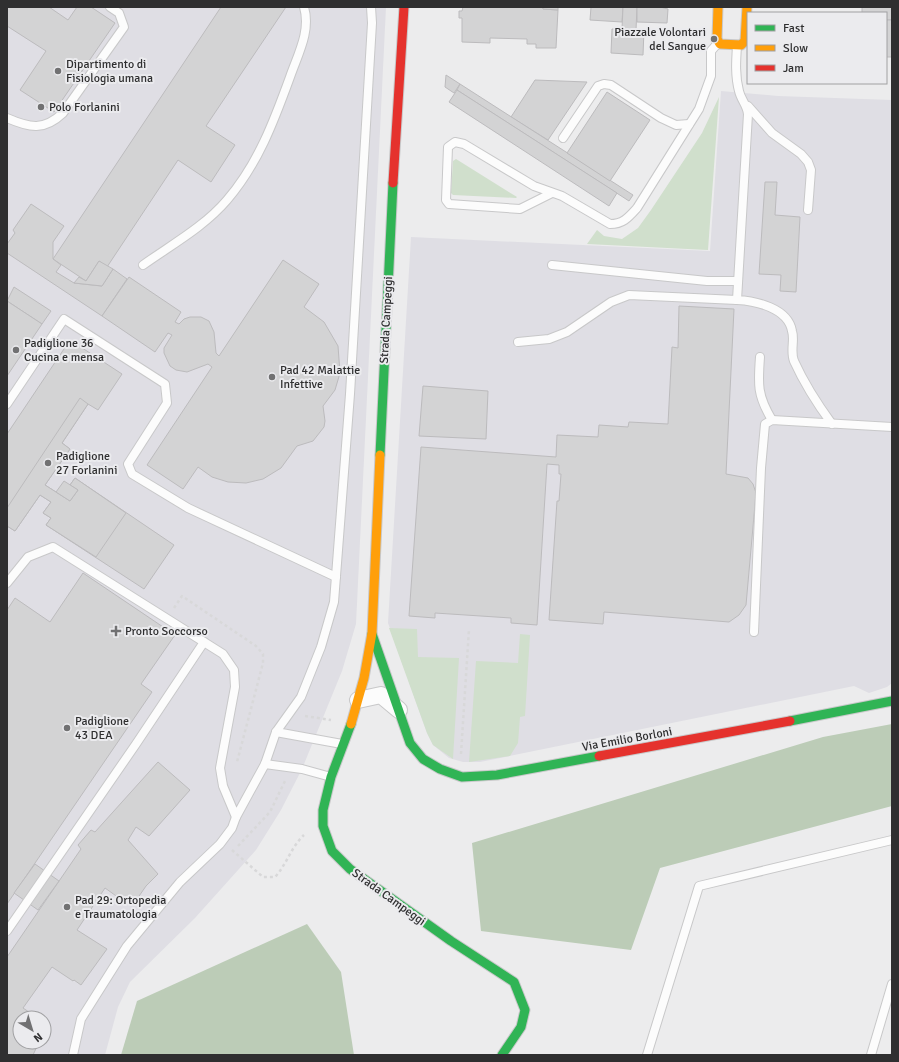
<svg xmlns="http://www.w3.org/2000/svg" width="899" height="1062" font-family="Signika,sans-serif">
<rect width="100%" height="100%" fill="#ececed"/>
<g fill="#dfdee4" fill-rule="evenodd">
<path d="M7,7H386L356,624L342,671L302,769L281,810L256,850L195,918L130,982L118,1007L105,1055H7ZM20,1018H44V1042H20Z"/>
<path d="M721,91L778,96L892,100V683L887,687L869,693L854,686L480,762H463L449,758L433,745L427,733L388,623L411,237L710,251Z"/>
</g>
<g fill="#d0dfcc">
<path d="M719,97L708,250L587,244L597,230L604,236L622,239L638,228L651,210L702,133Z"/>
<path d="M456,159L517,197L516,198L453,195L451,193L453,161Z"/>
<path d="M389,628L417,629L418,657L459,658L453,759L433,745L427,733Z"/>
<path d="M520,634L530,635L525,716L520,717L518,743L510,756L469,762L476,661L518,663Z"/>
</g>
<g fill="#bcccb7">
<path d="M892,724V806L660,868L631,950L481,931L472,843L823,737Z"/>
<path d="M307,924L341,972L354,1055H121L137,1001Z"/>
</g>
<g fill="#d3d3d4" stroke="#bcbbbd">
<path d="M7,7H49L68,20L77,7H91L115,23L54,112L20,90L46,51L7,26Z"/>
<path d="M221,7H286L206,126L235,145L211,182L178,160L107,267L99,261L86,281L53,259Z"/>
<path d="M463,7H543V9L558,10L556,48H536V44H527V39L490,38V43L462,42V18H459V11H462Z"/>
<path d="M543,7H558V10L543,9Z"/>
<path d="M591,7H623L622,22L590,20Z"/>
<path d="M623,7H637L636,30L622,29Z"/>
<path d="M637,7H660L668,9L667,23L637,22Z"/>
<path d="M862,7H892V20H886V13H862Z"/>
<rect x="886" y="20" width="6" height="37"/>
<path d="M612,29L644,30L643,55L611,53Z"/>
<path d="M446,75L460,84L454,93L445,87Z"/>
<path d="M535,80L587,82L548,140L511,117Z"/>
<path d="M460,84L633,195L629,201L457,90Z"/>
<path d="M457,90L617,193L609,206L449,102Z"/>
<path d="M607,92L650,120L610,181L567,153Z"/>
<path d="M765,182H777L775,215L800,217L796,292L780,291L781,275L759,274Z"/>
<path d="M31,204L64,226L53,242V259L61,265L56,272L74,283L102,286L113,269L127,279L102,316L7,253V244L15,233L13,230Z"/>
<path d="M283,260L319,284L304,307L324,322L338,346L340,373L335,390L323,406L325,421L324,427L313,441L297,446L281,468L263,479L246,483L228,482L212,477L198,467L183,489L147,465L212,367L208,364L187,372L176,370L170,366L164,353V348L172,335L168,333L155,352L102,316L129,277L181,312L175,322L179,324L184,319L190,317H201L209,321L214,332L216,353L219,356Z"/>
<path d="M99,261L113,269L102,286L74,283L79,277L86,281Z"/>
<path d="M14,287L51,311L42,324L7,301Z"/>
<path d="M7,301L42,324L7,376Z"/>
<path d="M679,306L734,309L726,474L748,478L753,484L756,493L746,605L739,615L729,622L604,612L603,624L549,620L557,501H559L561,474H559V465L547,464L537,625L511,623V618L435,613V618L409,616L421,447L556,457L557,435L598,437L599,425L628,427L629,422L668,424L672,347L678,348Z"/>
<path d="M70,340L122,374L98,410L88,404L62,443L70,449L45,485L70,501L78,490L70,485L75,478L174,545L144,589L46,525L51,518L43,513L51,502L40,495L15,531L7,526V434Z"/>
<path d="M423,386L488,391L486,439L419,436Z"/>
<path d="M80,398L88,404L62,443L70,449L45,485L70,501L78,490L70,485L75,478L126,513L96,557L46,525L51,518L43,513L51,502L40,495L15,531L7,526V508Z"/>
<path d="M64,481L78,490L70,501L56,492Z"/>
<path d="M83,573L175,635L141,684L152,692L7,904V610L15,598L50,622Z"/>
<path d="M158,762L190,790L149,836L136,827L128,840L158,874L146,886L135,902L129,898L126,903L105,888L77,930L107,949L81,985L74,980L73,981L52,967L23,1008L38,1018H20V1042H39L33,1055H7V957L81,849L78,845L91,830L95,832Z"/>
<path d="M35,864L59,881L38,910L14,893Z"/>
</g>
<g fill="none" stroke-linecap="round" stroke-linejoin="round">
<defs>
<g id="lane">
<path d="M737,46C736,61 735,76 739,91C741,100 747,105 748,114L737,300C756,301 788,308 792,331C795,340 790,351 794,361C804,383 818,405 832,424"/>
<path d="M748,106L772,133L801,154L808,162L811,170L808,210"/>
<path d="M7,118C30,128 44,131 63,113L124,27L119,13L110,7"/>
<path d="M563,138L598,86L604,84L611,85L661,118L676,125L689,124"/>
<path d="M552,193L520,209L449,204L446,200L448,147L455,142L464,144L534,186L562,196L610,224C623,224 628,218 637,208L699,109L711,76V51L718,43"/>
<path d="M143,265C171,245 204,227 227,200C258,164 274,121 290,77C298,54 311,31 304,7"/>
<path d="M552,265L707,281H738"/>
<path d="M518,342L549,339L567,332L611,302L629,295L737,300"/>
<path d="M760,357C758,384 757,395 772,420"/>
<path d="M7,404L64,319L165,384L167,403L128,464L132,474L188,508L336,577"/>
<path d="M7,583L28,557L53,547L223,654L234,670L235,687L220,768L223,786L236,817L265,764L276,732L301,697L321,647L334,602L350,394L372,23L371,7"/>
<path d="M754,632L761,468L765,424L772,420L892,427"/>
<path d="M276,732L342,744"/>
<path d="M265,764L302,769L331,777"/>
<path d="M7,931L136,744L204,642"/>
<path d="M73,1055L81,1019L127,946L180,882L220,844L232,828L236,817"/>
<path d="M647,1055L699,886L892,840"/>
<path d="M871,1055L892,984"/>
</g>
<path id="street" d="M358,700L381,695L399,710"/>
<g id="fast">
<path d="M380,455L393,183"/>
<path d="M372,634L410,743L423,759L440,769L462,777L497,775L599,756"/>
<path d="M790,721L892,701"/>
<path d="M351,724L331,777L323,810V826L332,851L350,869L451,941L514,982L525,1010L521,1027L502,1055"/>
</g>
<g id="slow">
<path d="M718,7L717,39L720,44L741,45L745,41L747,7"/>
<path d="M351,724L364,678L372,633L380,455"/>
</g>
<g id="jam">
<path d="M393,183L404,7"/>
<path d="M599,756L790,721"/>
</g>
</defs>
<use href="#lane" stroke="#c8c8c9" stroke-width="10"/>
<use href="#street" stroke="#c8c8c9" stroke-width="18"/>
<use href="#fast" stroke="#c8c8c9" stroke-width="11"/>
<use href="#slow" stroke="#c8c8c9" stroke-width="11"/>
<use href="#jam" stroke="#c8c8c9" stroke-width="11"/>
<g stroke="#d8d8d9" stroke-width="2.5" stroke-dasharray="3 3" stroke-linecap="butt">
<path d="M174,608L182,596L256,646L263,654V663L237,762"/>
<path d="M305,716L331,720"/>
<path d="M461,754L469,629"/>
<path d="M238,846L270,812L285,781"/>
<path d="M232,850L263,877H275C287,864 291,847 304,835"/>
<path d="M891,1055L892,1053"/>
</g>
<use href="#lane" stroke="#fcfcfc" stroke-width="8"/>
<use href="#street" stroke="#fcfcfc" stroke-width="16"/>
<use href="#fast" stroke="#30b455" stroke-width="9"/>
<use href="#slow" stroke="#ff9f0a" stroke-width="9"/>
<use href="#jam" stroke="#e5322d" stroke-width="9"/>
</g>
<g fill="#717172" stroke="#ebebee" stroke-width="1.5">
<circle cx="714" cy="39" r="4"/>
<circle cx="58" cy="71" r="4"/>
<circle cx="41" cy="107" r="4"/>
<circle cx="16" cy="350" r="4"/>
<circle cx="272" cy="377" r="4"/>
<circle cx="48" cy="463" r="4"/>
<path d="M114 625h4v4h4v4h-4v4h-4v-4h-4v-4h4z"/>
<circle cx="67" cy="728" r="4"/>
<circle cx="67" cy="907" r="4"/>
</g>
<g text-anchor="middle" stroke-width="4" stroke-linejoin="round" paint-order="stroke">
<g font-size="12" fill="#2f2f30" stroke="#ebebee" text-anchor="start">
<text x="706" y="36" text-anchor="end">Piazzale Volontari<tspan x="706" dy="14">del Sangue</tspan></text>
<text x="66" y="68">Dipartimento di<tspan x="66" dy="14">Fisiologia umana</tspan></text>
<text x="49" y="111">Polo Forlanini</text>
<text x="24" y="347">Padiglione 36<tspan x="24" dy="14">Cucina e mensa</tspan></text>
<text x="280" y="374">Pad 42 Malattie<tspan x="280" dy="14">Infettive</tspan></text>
<text x="56" y="460">Padiglione<tspan x="56" dy="14">27 Forlanini</tspan></text>
<text x="125" y="635">Pronto Soccorso</text>
<text x="75" y="725">Padiglione<tspan x="75" dy="14">43 DEA</tspan></text>
<text x="75" y="904">Pad 29: Ortopedia<tspan x="75" dy="14">e Traumatologia</tspan></text>
</g>
<g font-size="12" fill="#2f2f30" stroke="#ebebee">
<text transform="translate(386 320) rotate(-87)" y="4">Strada Campeggi</text>
<text transform="translate(627 739) rotate(-10)" y="4">Via Emilio Borloni</text>
<text transform="translate(389 897) rotate(36)" y="4">Strada Campeggi</text>
</g>
</g>
<rect width="899" height="1062" fill="none" stroke="#2f2f30" stroke-width="16"/>
<rect x="747" y="12" width="140" height="72" fill="#ebebee" stroke="#a0a0a2"/>
<rect x="755" y="25" width="20" height="6" fill="#30b455" stroke="#a0a0a2"/>
<text x="783" y="32" font-size="12" fill="#2f2f30">Fast</text>
<rect x="755" y="45" width="20" height="6" fill="#ff9f0a" stroke="#a0a0a2"/>
<text x="783" y="52" font-size="12" fill="#2f2f30">Slow</text>
<rect x="755" y="65" width="20" height="6" fill="#e5322d" stroke="#a0a0a2"/>
<text x="783" y="72" font-size="12" fill="#2f2f30">Jam</text>
<g transform="translate(32 1030) rotate(142)"><circle r="19" fill="#ebebee" stroke="#a0a0a2"/>
<path d="M0-3L7 15L0 10L-7 15Z" fill="#717172"/>
<text y="-6" font-size="11" font-weight="bold" text-anchor="middle" fill="#2f2f30">N</text>
</g>
</svg>
